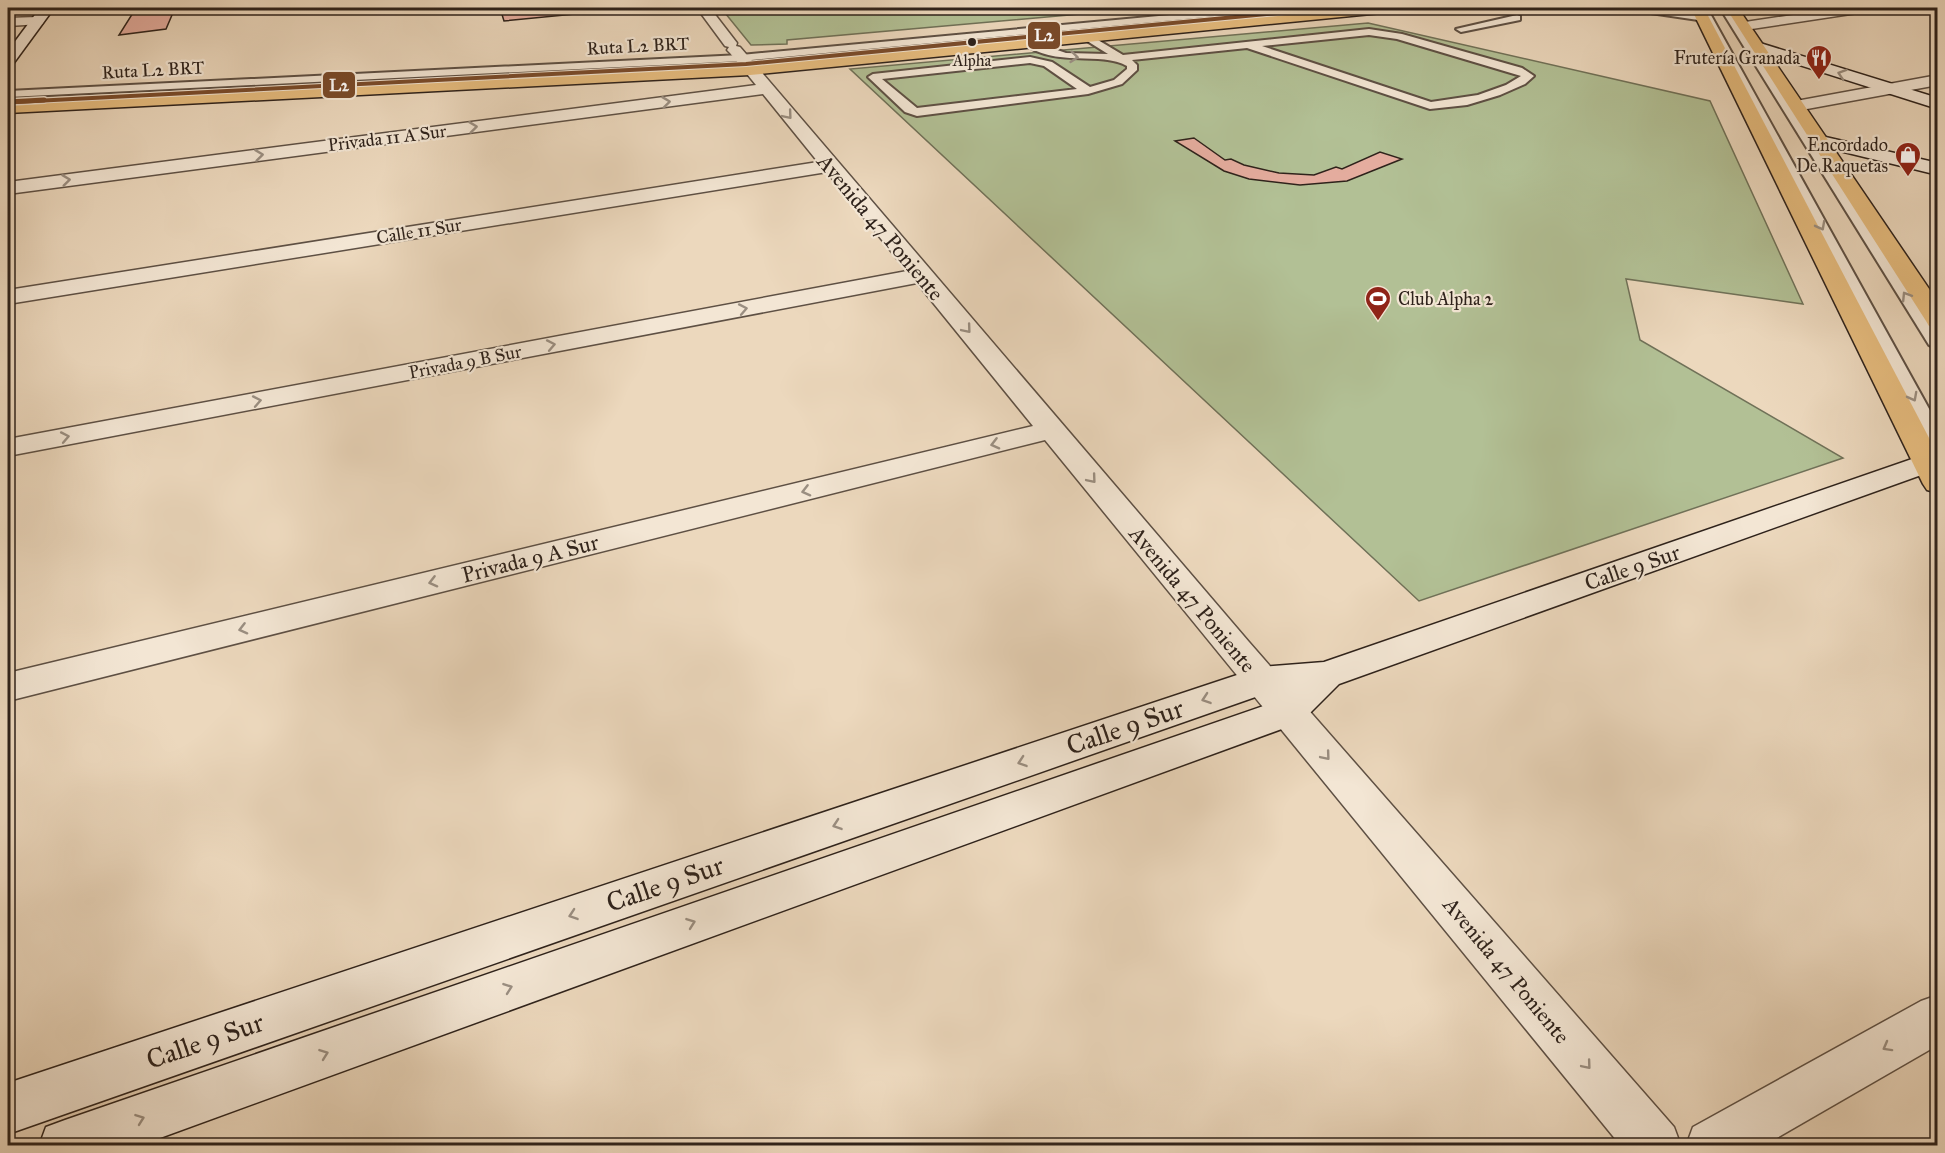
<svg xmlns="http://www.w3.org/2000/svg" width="1945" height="1153" font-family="'IM FELL Great Primer',serif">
<rect width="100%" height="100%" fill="#ecd8bd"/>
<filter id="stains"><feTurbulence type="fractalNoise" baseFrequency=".00333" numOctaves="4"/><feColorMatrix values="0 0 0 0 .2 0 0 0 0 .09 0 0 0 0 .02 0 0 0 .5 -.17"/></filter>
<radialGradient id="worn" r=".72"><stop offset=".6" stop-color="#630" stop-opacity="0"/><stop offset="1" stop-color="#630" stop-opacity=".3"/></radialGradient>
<g fill="#b2c095" stroke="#707158" stroke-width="1.5">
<path d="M721,8H1148L787,40V44L751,45Z"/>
<path d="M1368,23L1710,101L1803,304L1626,279L1640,340L1843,458L1419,601L850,69Z"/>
</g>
<g fill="#e5ad9f" stroke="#2e221b" stroke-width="1.5">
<path d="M136,8H175L166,29L119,35Z"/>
<path d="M500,8H637L504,21Z"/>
<path d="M1074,26L1083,33L894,51L888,44Z"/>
<path d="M1194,138L1225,160L1231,159L1244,165L1279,173L1314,175L1336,167L1342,169L1380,152L1402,159L1347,181L1300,185L1249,179L1224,171L1175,141Z"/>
</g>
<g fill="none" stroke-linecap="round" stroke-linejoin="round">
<defs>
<g id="lane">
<path d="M1245,8H1274L1269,11L741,61L8,97V91L741,55Z"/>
<path d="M1305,8H1334L1329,11L1255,18L1250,15L1255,12Z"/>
<path d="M1632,8H1651L1703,16L1698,8H1707L1938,425V450L1931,448L1928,444L1705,21L1637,11Z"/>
<path d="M1720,8H1729L1938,331V350L1929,345Z"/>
<path d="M1517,15L1520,16V20L1461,32L1456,29Z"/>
<path d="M1369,29L1402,34L1522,68L1534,76L1525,84L1500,95L1467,105L1430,109L1247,48L1132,60L1137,65V70L1122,84L1088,94L917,116L905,112L868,77L873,74L1030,57L1052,62L1090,87L1114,80L1127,69V66C1102,51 1053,68 1023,43L1028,40L1066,53L1108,54L1084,39L1083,37L1088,34L1123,55ZM1369,35L1397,39L1521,76L1506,85L1478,95L1431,102L1262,46ZM1030,63L1044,66L1077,89L917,108L882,79Z"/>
</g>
<g id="street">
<path d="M697,8H710L737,43L736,46L740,47L1249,642L1674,1127L1681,1146H1621L1045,440L8,701V673L1033,426L917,283L8,456V439L907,271L827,172L8,304V290L818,162L763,94L8,194V182L756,85L730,53L727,50L729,47L725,46Z"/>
<path d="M1840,8H1871L1864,12L1745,30L1738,26L1745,22Z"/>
<path d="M37,17L44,21L42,24L8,26V18Z"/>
<path d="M1938,75V85L1796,111L1790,110L1787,106L1790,102L1796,101Z"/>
<path d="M1938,995V1045L1763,1146H1686L1693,1127L1921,1001Z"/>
</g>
<g id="secondary">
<path d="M40,8H54L13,64L8,66V51Z"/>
<path d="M1760,43L1938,98V109L1755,51L1752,48L1755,45Z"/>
<path d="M1817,135L1938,163V175L1811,144L1808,140L1811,136Z"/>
<path d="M1938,450V469L1339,684L1301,722L138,1146H39L46,1127L65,1120L1275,702L1285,692L1264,694L8,1134V1083L1249,671L1262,667L1324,662Z"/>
</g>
<g id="primary">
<path d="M1354,8H1399L1392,12L750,75L8,113V103L750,65Z"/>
<path d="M1691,8H1704L1938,455V493L1927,490L1923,484Z"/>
<path d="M1726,8H1738L1938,302V328L1929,326L1926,321Z"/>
</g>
</defs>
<use href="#lane" stroke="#5e5044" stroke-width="4"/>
<use href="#street" stroke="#5e5044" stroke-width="3"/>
<use href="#secondary" stroke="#2e221b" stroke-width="3"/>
<use href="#primary" stroke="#2e221b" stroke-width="3"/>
<use href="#lane" fill="#f3e6d4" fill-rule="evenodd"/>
<use href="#street" fill="#f3e6d4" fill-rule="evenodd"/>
<use href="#secondary" fill="#f3e6d4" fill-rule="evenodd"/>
<use href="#primary" fill="#e6bc7e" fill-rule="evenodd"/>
<defs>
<path id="bus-1-far1" d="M15,102L746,64L1329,8"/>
<path id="bus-1" d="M8,102L44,100"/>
</defs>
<use href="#bus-1-far1" stroke="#f3e6d4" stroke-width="6"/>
<use href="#bus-1" stroke="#f3e6d4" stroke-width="8"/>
<use href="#bus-1-far1" stroke="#7a4b2a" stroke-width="4"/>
<use href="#bus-1" stroke="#7a4b2a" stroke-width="5"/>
</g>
<defs><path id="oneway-chevron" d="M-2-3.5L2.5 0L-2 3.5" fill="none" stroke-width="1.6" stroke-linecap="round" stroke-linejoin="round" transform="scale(1.5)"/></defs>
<g stroke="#9a8e81">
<use href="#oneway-chevron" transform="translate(1074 57) rotate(6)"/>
<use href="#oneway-chevron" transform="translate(1842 74) rotate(-162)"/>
<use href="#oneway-chevron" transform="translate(666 102) rotate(-7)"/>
<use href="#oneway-chevron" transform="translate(788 115) rotate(50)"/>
<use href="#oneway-chevron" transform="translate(473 127) rotate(-7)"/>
<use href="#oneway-chevron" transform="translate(259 155) rotate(-7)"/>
<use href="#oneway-chevron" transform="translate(66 180) rotate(-7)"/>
<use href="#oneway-chevron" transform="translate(1821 226) rotate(62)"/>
<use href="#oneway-chevron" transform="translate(1906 296) rotate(-122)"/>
<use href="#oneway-chevron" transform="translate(743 309) rotate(-11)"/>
<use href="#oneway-chevron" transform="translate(967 329) rotate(50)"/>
<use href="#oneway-chevron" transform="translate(551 345) rotate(-11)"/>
<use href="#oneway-chevron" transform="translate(1913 397) rotate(62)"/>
<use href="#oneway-chevron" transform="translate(257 401) rotate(-11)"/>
<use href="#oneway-chevron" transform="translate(65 437) rotate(-11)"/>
<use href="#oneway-chevron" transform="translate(995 444) rotate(166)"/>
<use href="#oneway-chevron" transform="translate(1092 479) rotate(50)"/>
<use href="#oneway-chevron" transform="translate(806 491) rotate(166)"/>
<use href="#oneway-chevron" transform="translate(433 582) rotate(166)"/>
<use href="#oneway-chevron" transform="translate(243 629) rotate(166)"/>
<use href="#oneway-chevron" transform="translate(1206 699) rotate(161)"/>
<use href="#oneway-chevron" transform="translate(1326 756) rotate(50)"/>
<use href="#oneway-chevron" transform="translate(1022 762) rotate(161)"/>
<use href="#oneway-chevron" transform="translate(837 825) rotate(161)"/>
<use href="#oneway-chevron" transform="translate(573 915) rotate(161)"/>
<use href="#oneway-chevron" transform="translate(691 923) rotate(-20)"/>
<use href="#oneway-chevron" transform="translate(508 988) rotate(-20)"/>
<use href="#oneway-chevron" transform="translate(1887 1047) rotate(151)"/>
<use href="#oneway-chevron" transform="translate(324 1054) rotate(-20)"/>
<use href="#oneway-chevron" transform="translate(1587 1065) rotate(50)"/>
<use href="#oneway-chevron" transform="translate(140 1119) rotate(-20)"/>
</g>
<defs>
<symbol id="restaurant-pin" viewBox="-11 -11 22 30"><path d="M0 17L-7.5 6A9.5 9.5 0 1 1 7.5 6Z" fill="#8f2418" stroke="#f3e6d4"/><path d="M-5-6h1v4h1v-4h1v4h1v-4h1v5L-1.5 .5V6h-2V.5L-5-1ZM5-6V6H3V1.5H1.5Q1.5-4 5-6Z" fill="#fff"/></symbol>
<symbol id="shop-pin" viewBox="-11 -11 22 30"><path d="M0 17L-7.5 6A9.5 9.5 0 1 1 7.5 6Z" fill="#8f2418" stroke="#f3e6d4"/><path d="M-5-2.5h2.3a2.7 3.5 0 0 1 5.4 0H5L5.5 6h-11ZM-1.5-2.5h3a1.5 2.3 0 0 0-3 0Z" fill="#fff"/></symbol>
<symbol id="stadium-pin" viewBox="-11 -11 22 30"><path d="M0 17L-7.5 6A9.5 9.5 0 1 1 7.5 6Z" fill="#8f2418" stroke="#f3e6d4"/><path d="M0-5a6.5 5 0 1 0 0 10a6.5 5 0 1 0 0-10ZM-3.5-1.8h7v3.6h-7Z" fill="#fff"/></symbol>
</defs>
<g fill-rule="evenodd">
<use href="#restaurant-pin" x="1804" y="43" width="30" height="40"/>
<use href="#shop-pin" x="1893" y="140" width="30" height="40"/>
<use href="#stadium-pin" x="1363" y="284" width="30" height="40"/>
</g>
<circle fill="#2e221b" stroke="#f3e6d4" stroke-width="2" cx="972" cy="42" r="5"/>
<g text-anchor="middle" stroke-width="4.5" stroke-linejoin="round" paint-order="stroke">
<g font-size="16" fill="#2e221b" stroke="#f3e6d4">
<text x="972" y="66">Alpha</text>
</g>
<g font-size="18" fill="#2e221b" stroke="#f3e6d4">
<text transform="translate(638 46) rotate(-3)" y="6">Ruta L2 BRT</text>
<text transform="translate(153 70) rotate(-3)" y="6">Ruta L2 BRT</text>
<text transform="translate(387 138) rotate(-7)" y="6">Privada 11 A Sur</text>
<text transform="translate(419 231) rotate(-9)" y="6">Calle 11 Sur</text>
<text transform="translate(465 362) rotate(-11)" y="6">Privada 9 B Sur</text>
</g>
<g font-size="18" fill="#2e221b" stroke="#f3e6d4" text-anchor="end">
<text x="1800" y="64">Frutería Granada</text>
<text x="1888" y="151">Encordado<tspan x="1888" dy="21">De Raquetas</tspan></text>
<text x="1398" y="305" text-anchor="start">Club Alpha 2</text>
</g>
<g font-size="22" fill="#2e221b" stroke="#f3e6d4">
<text transform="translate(881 227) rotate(50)" y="8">Avenida 47 Poniente</text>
<text transform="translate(530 558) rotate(-14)" y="8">Privada 9 A Sur</text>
<text transform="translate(1632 567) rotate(-19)" y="8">Calle 9 Sur</text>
<text transform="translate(1193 599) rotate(50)" y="8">Avenida 47 Poniente</text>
<text transform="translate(1507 970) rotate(50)" y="8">Avenida 47 Poniente</text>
</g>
<g font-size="27" fill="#2e221b" stroke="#f3e6d4">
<text transform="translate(1125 727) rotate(-19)" y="9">Calle 9 Sur</text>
<text transform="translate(665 884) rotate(-19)" y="9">Calle 9 Sur</text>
<text transform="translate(205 1041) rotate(-19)" y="9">Calle 9 Sur</text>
</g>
</g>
<g stroke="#f3e6d4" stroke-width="2">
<rect x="1027" y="21" width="34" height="29" rx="6" fill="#7a4b2a"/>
<rect x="322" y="71" width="34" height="28" rx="6" fill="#7a4b2a"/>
</g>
<g font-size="16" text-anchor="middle" font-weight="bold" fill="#fff">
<text x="1044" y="41">L2</text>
<text x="339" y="91">L2</text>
</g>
<rect width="1945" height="1153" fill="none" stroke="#ecd8bd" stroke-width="30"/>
<rect x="9" y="9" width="1927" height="1135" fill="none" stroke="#2e221b" stroke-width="3"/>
<rect x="15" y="15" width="1915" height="1123" fill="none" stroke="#2e221b" stroke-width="1.5"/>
<rect width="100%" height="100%" filter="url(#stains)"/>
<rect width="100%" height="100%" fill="url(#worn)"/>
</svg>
